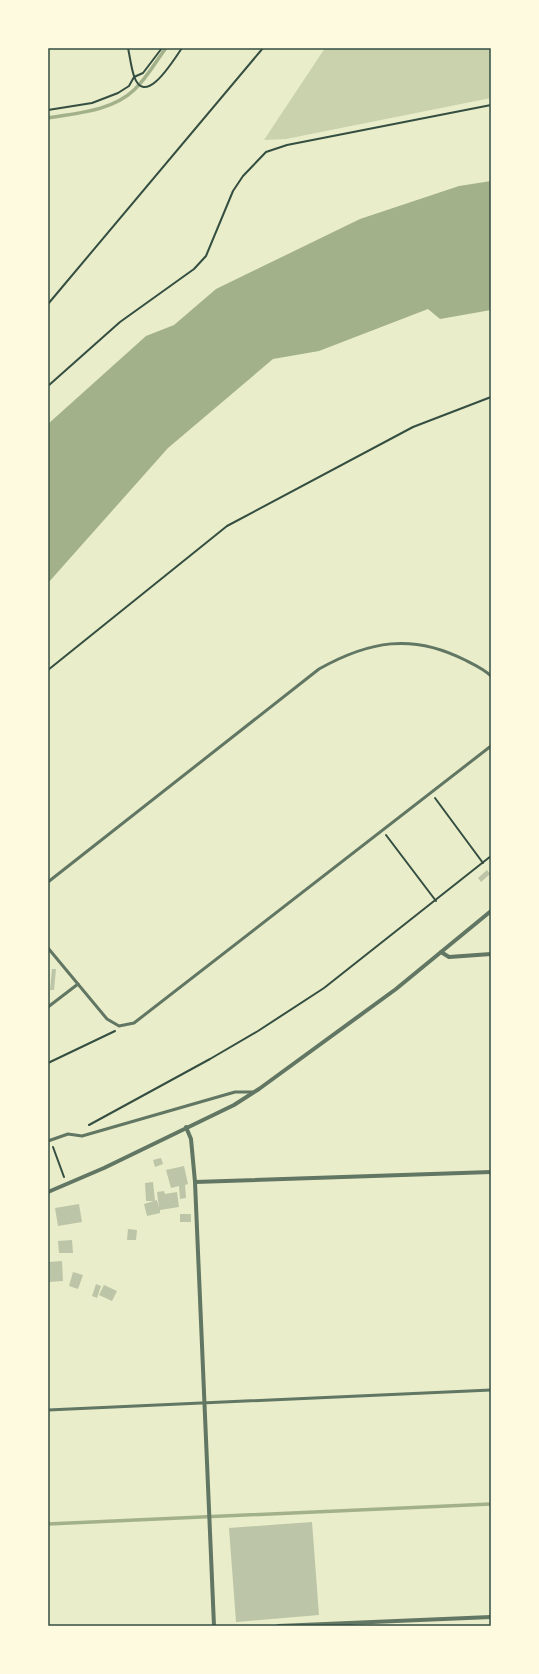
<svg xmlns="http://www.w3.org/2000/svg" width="539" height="1674" font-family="'Open Sans',sans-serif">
<rect width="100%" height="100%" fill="#e9edc9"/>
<path fill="#cad2ad" d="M325,48H491V98L286,139L264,140Z"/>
<path fill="#a3b18a" d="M491,181V310L440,319L428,309L319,351L273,359L168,448L48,583V424L146,336L174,325L216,289L360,219L459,186Z"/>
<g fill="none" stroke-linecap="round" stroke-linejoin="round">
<g stroke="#a3b18a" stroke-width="3.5">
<path d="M48,118C77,113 112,111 134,90C147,78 156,61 166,48"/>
<path d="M48,1524L491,1504"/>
</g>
</g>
<g fill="#bcc5a7">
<path d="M487,870L490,874L481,882L478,878Z"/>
<path d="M52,969H56L54,990H50Z"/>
<path d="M161,1158L163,1164L155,1167L153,1160Z"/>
<path d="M184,1166L188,1184L185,1185L186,1198L180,1199L179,1186L171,1188L166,1170Z"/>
<path d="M153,1182L155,1201H146L145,1183Z"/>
<path d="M164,1191L165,1194L177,1192L179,1207L160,1210V1213L147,1216L144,1204L157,1200L159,1208L157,1192Z"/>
<path d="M79,1204L82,1222L58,1226L55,1208Z"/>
<rect x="180" y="1214" width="11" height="8"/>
<path d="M128,1229L137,1230L136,1240H127Z"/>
<path d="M72,1240L73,1253H59L58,1241Z"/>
<path d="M62,1261L63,1281L48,1282V1262Z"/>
<path d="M73,1272L83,1275L78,1289L69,1286Z"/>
<path d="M96,1284L101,1286L97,1298L92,1296Z"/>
<path d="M104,1285L117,1291L112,1301L99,1295Z"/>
<path d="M312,1522L319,1615L236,1622L229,1528Z"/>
</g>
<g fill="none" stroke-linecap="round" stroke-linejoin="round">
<g stroke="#344e41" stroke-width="2">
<path d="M128,48C130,57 131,67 134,76C145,109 174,59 182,48"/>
<path d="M48,110L92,103L118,93L129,86L134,77L143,73L162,48"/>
<path d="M48,304L263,48"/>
<path d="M48,386L120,322L194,269L206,256L233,191L243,176L266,152L287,145L491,105"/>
<path d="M48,670L227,526L413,427L491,397"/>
<path d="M435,798L483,863"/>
<path d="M386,835L436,901"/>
<path d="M48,1063L115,1031"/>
<path d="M89,1125L210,1059L258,1031L324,988L491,856"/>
<path d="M53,1147L64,1177"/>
</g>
<g stroke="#617663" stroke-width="3">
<path d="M48,882L319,669C369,641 412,633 465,660C473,664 484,669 491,676"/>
<path d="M48,948L107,1019L119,1026L134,1023L491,746"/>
<path d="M48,1007L78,984"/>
<path d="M48,1141L68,1134L82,1136L235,1092H253"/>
<path d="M48,1410L491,1390"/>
</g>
<g stroke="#617663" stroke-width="4">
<path d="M441,952L449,957L491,954"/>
<path d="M186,1127L191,1139L195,1182L214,1626"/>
<path d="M195,1182L491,1172"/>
<path d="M48,1192L104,1168L234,1105L259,1089L396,989L491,911"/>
<path d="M278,1626L491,1617"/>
</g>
</g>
<rect width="539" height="1674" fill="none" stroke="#fefae0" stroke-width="98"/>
<rect x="49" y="49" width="441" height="1576" fill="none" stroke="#344e41" stroke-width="1.5"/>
</svg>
